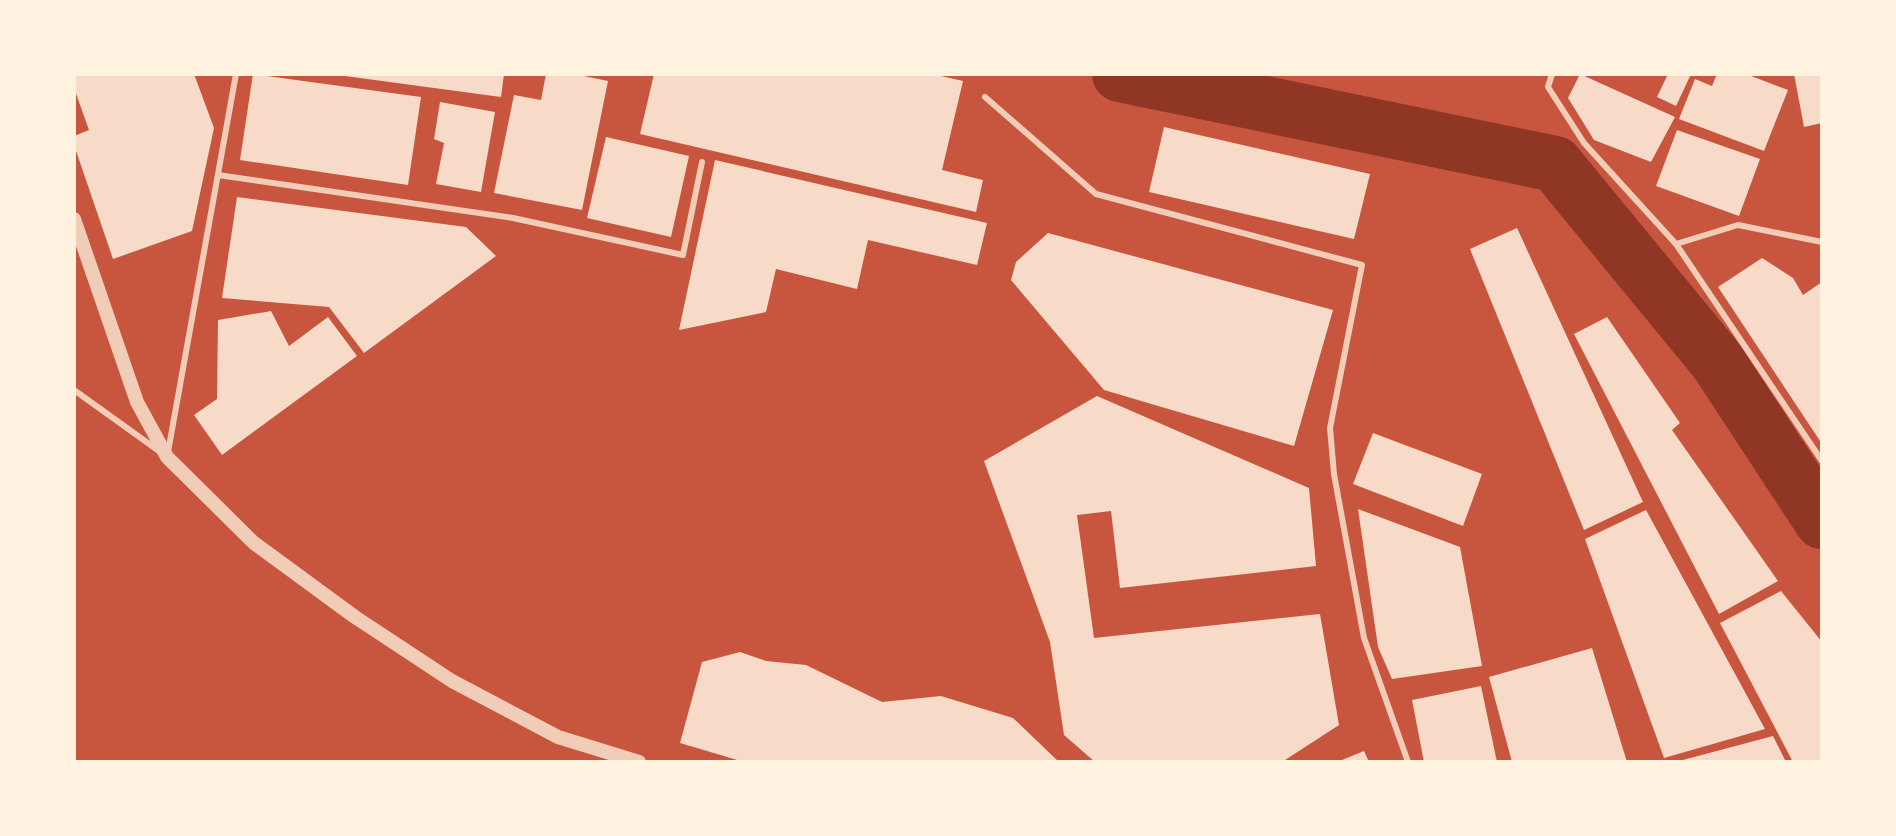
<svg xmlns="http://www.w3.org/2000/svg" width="1896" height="836" font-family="'Noto Sans',sans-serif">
<rect width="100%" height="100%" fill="#c8553d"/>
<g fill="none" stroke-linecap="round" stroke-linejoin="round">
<path stroke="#8f3625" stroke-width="56" d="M1120,74L1555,164L1717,361L1822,521"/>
</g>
<g fill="#f7dbc8">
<path d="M74,74H194L214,128L192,231L113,259L74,145V136L89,130L74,88Z"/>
<path d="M253,74L421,97L408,185L240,160Z"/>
<path d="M330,74H504L501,97Z"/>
<path d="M546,74H574L608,81L582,210L494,193L514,95L541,100Z"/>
<path d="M654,74H932L963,81L942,170L983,180L976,212L640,134Z"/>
<path d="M1580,74L1675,117L1651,162L1594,140L1568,98Z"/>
<path d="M1668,74H1691L1676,106L1657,97Z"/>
<path d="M1717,74H1746L1788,90L1764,151L1679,119L1695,79L1712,86Z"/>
<path d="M1794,74H1822V123L1804,127Z"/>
<path d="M440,102L495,112L481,192L436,184L444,143L434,139Z"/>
<path d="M1164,127L1370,174L1354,239L1149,192Z"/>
<path d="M1677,130L1760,159L1739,216L1656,186Z"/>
<path d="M606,137L689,156L671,237L587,218Z"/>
<path d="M715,160L987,223L977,265L868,240L857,289L776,269L766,312L679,330Z"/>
<path d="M237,197L466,227L496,256L364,353L329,307L222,298Z"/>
<path d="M1517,228L1643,502L1584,530L1470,249Z"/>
<path d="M1048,233L1333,310L1294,446L1104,390L1011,280L1016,262Z"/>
<path d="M1762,258L1793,278L1803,295L1822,282V444L1718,287Z"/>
<path d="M271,311L289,346L328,317L357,356L222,455L194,415L217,399L218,320Z"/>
<path d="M1607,317L1680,423L1672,430L1778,581L1719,614L1574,334Z"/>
<path d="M1097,396L1309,488L1316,566L1120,588L1111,511L1077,515L1094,638L1320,614L1339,725L1282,762H1095L1064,735L1050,642L984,461Z"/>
<path d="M1373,433L1482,474L1463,526L1353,484Z"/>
<path d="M1358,509L1460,547L1482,666L1392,679L1378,647Z"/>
<path d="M1646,510L1765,729L1664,758L1585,539Z"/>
<path d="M1781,591L1822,642V762H1793L1720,623Z"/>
<path d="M1592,648L1627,762H1512L1489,677Z"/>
<path d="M740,652L766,661L806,665L882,702L941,696L1013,718L1059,762H744L680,743L702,662Z"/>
<path d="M1481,686L1497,762H1424L1412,700Z"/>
<path d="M1773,736L1786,762H1680L1679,761Z"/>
<path d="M1364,751L1369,762H1337Z"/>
</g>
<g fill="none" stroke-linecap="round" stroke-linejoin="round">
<g stroke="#f1ccb7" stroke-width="6">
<path d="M1552,74L1548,87L1584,143L1676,244L1822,461"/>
<path d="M985,97L1096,194L1362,265L1330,428L1334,474L1364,638L1408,762"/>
<path d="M218,175L513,218L683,255L702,162"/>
<path d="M1676,244L1738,225L1822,242"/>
<path d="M74,390L159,451"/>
<path d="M168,452L236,74"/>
</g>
<path stroke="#f1ccb7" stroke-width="14" d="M74,219L137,402L167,457L254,543L355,617L452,681L558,737L639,762"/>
</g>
<rect width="1896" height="836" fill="none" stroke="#fff3e0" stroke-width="152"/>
</svg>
